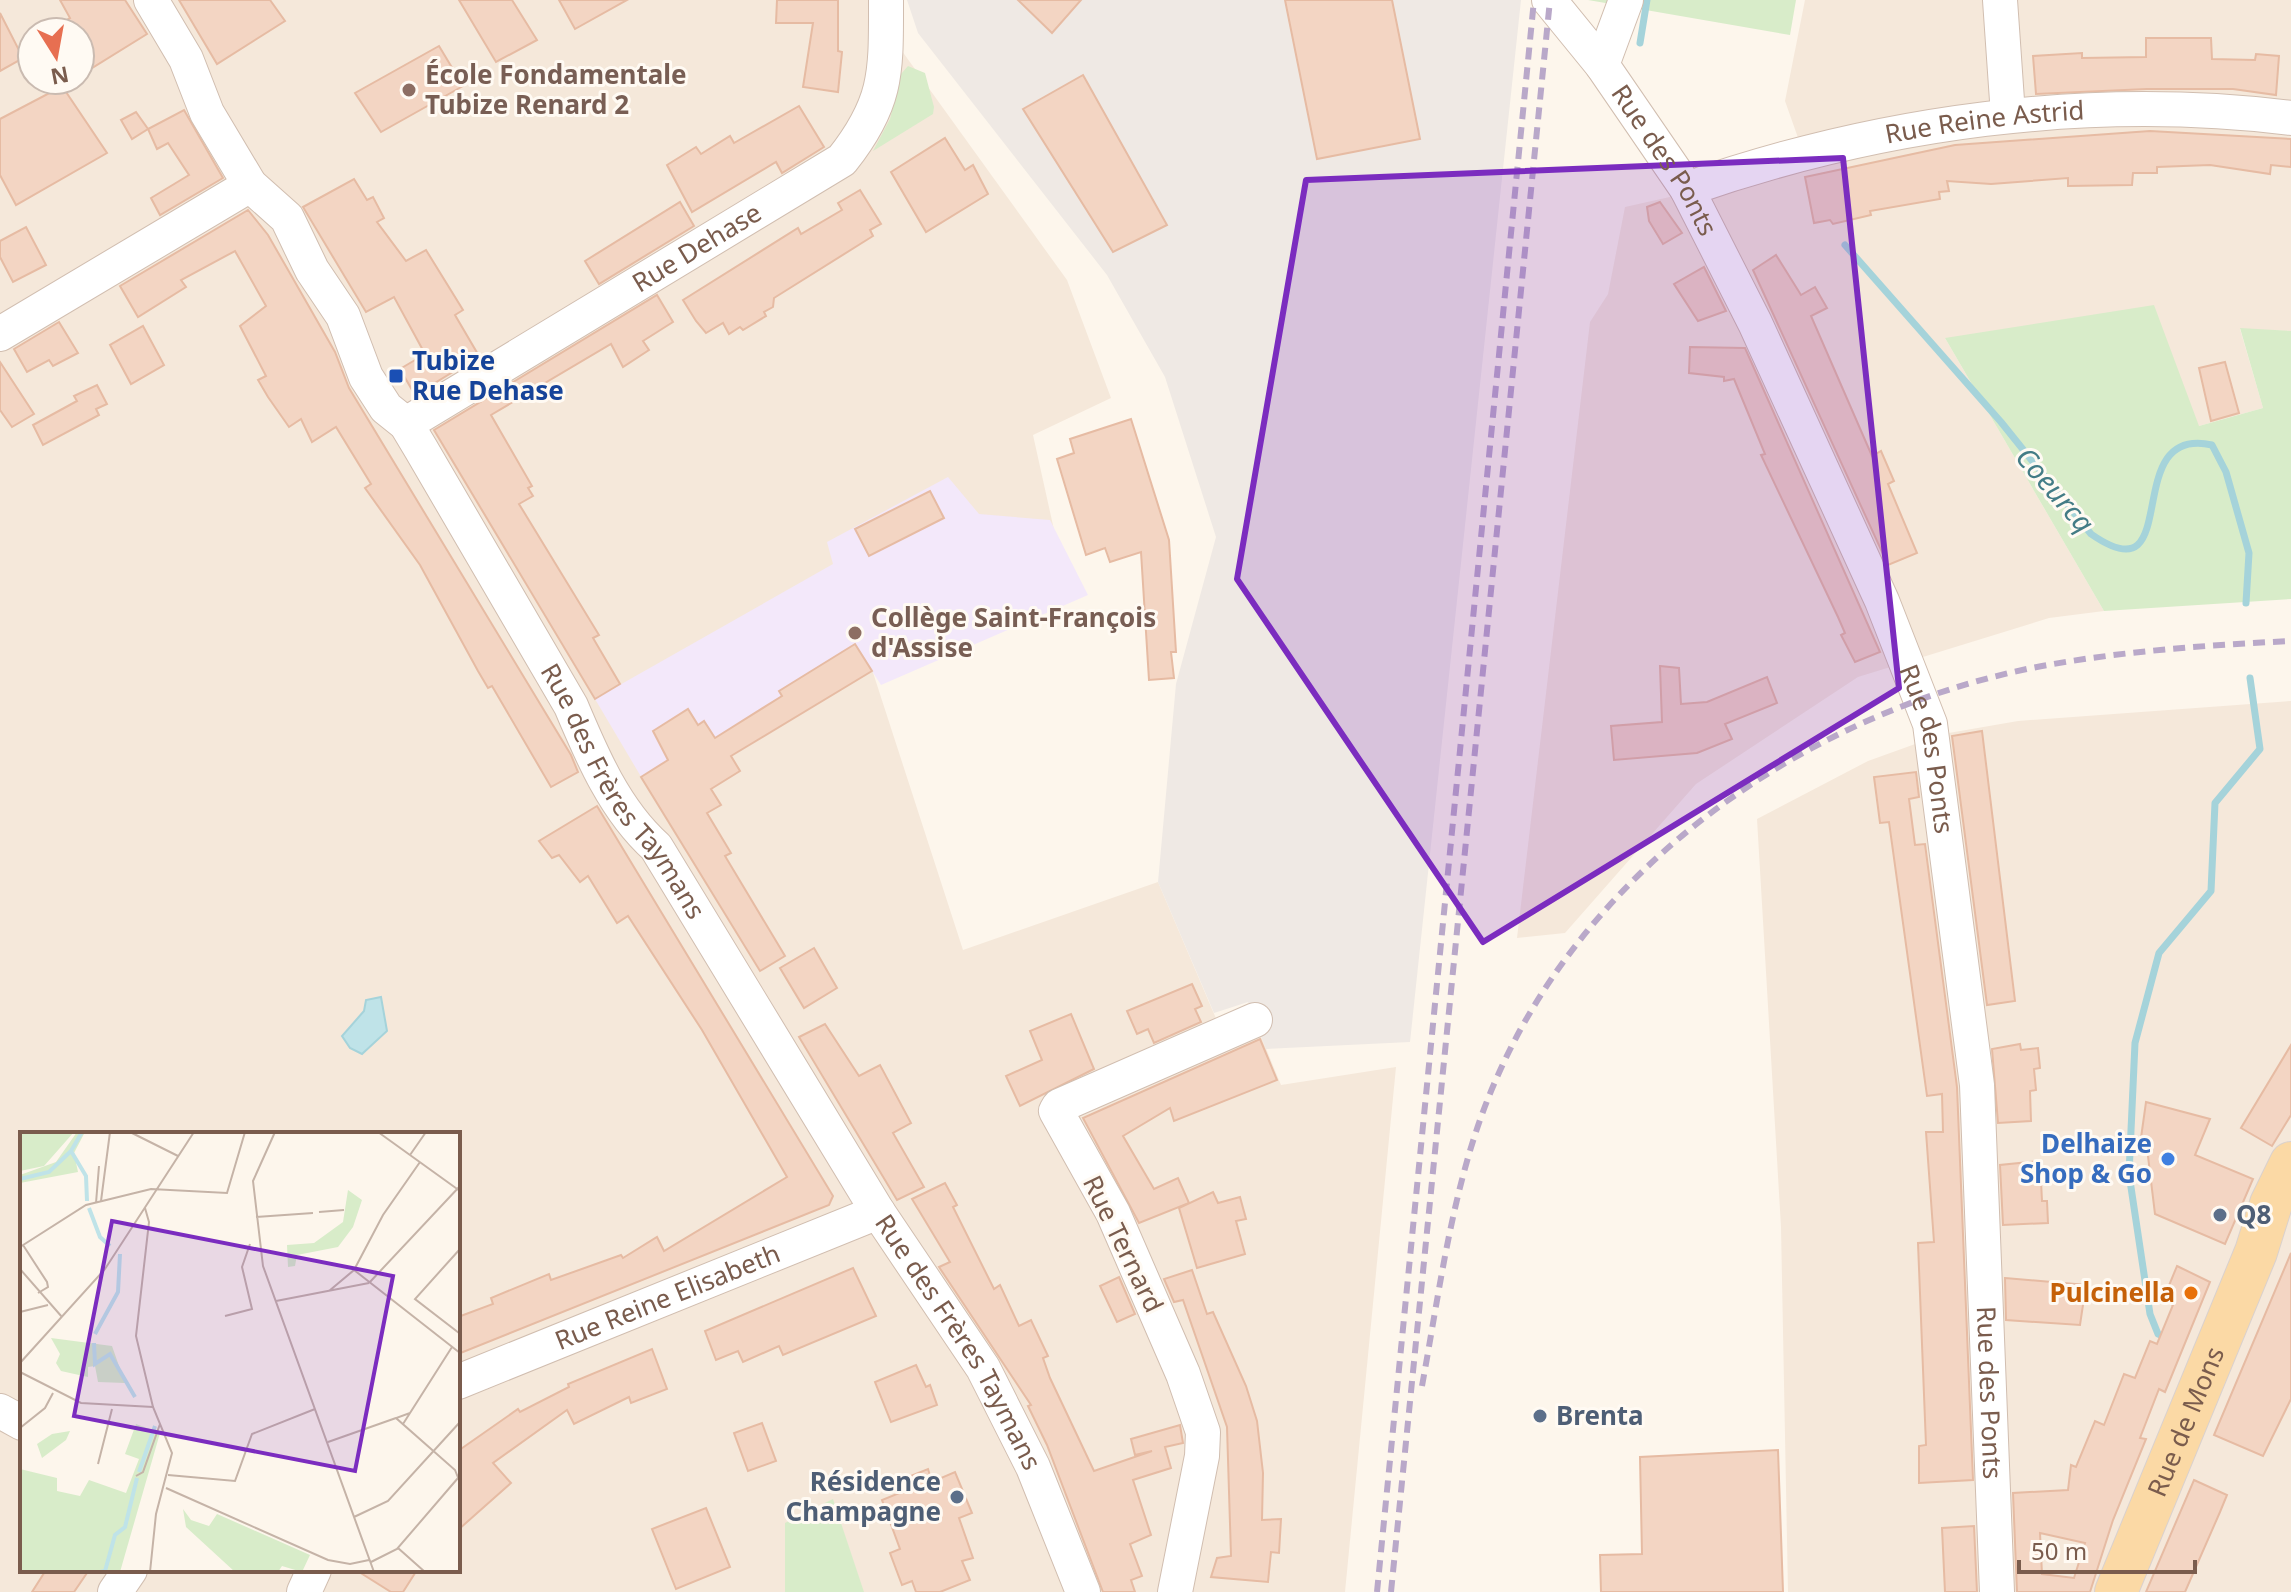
<svg xmlns="http://www.w3.org/2000/svg" width="2291" height="1592" font-family="'Noto Sans',sans-serif">
<rect width="100%" height="100%" fill="#fdf6ec"/>
<g fill="#f5e8da" fill-rule="evenodd">
<path d="M0,0H875L876,15L1067,280L1111,398L1033,435L1068,593L866,651L963,950L1158,882L1226,1042L1258,1029L1281,1085L1396,1067L1345,1592H1098L1093,1581L1063,1592H0ZM32,32H80V80H32ZM22,1134H458V1570H22Z"/>
<path d="M1805,0H2291V331L2240,329L2263,408L2199,426L1945,338L2104,611L2049,618L1858,677L1696,784L1565,933L1517,938L1590,322L1608,294L1625,207L1808,166L1785,101Z"/>
<path d="M2291,701V1592H1788L1781,1227L1757,819L1868,761L1943,734L2018,721Z"/>
</g>
<path fill="#efe9e4" d="M907,0H1521L1410,1042L1266,1049L1248,1002L1214,1013L1158,882L1176,684L1216,537L1165,377L1107,275L918,33Z"/>
<path fill="#f3e8fa" d="M948,477L979,514L1050,520L1088,595L881,685L872,671L656,802L595,699L833,564L827,542Z"/>
<g fill="#d8ecc9">
<path d="M1588,0H1796L1790,35Z"/>
<path d="M908,66L925,73L934,107L933,114L873,151L890,119L901,74Z"/>
<path d="M2154,305L2199,426L2263,408L2240,328L2291,331V599L2104,611L1945,338Z"/>
<path d="M833,1499L864,1592H785V1523Z"/>
</g>
<path fill="#bfe3e8" stroke="#a5d3da" stroke-width="2" d="M381,997L387,1031L362,1054L350,1048L342,1036L364,1011L366,1000Z"/>
<g fill="none" stroke-linecap="round" stroke-linejoin="round">
<g stroke="#a5d3da" stroke-width="7">
<path d="M1640,43L1647,0"/>
<path d="M1845,245L2001,422L2091,534C2187,601 2117,424 2212,445L2226,472L2249,553L2246,603"/>
<path d="M2168,1338L2158,1334L2150,1314L2129,1174L2135,1043L2159,953L2211,891L2215,803L2260,749L2250,678"/>
</g>
</g>
<g fill="#f3d5c3" stroke="#e6bba3" stroke-width="2" fill-rule="evenodd">
<path d="M60,0H125L147,34L92,68L80,45V32H45L70,18Z"/>
<path d="M179,0H270L285,21L217,64Z"/>
<path d="M459,0H512L537,40L496,62Z"/>
<path d="M559,0H627L575,29Z"/>
<path d="M777,0H838V51L842,52L838,92L803,87L813,23H776Z"/>
<path d="M1018,0H1081L1052,33Z"/>
<path d="M1285,0H1392L1420,139L1317,159Z"/>
<path d="M0,13L23,58L0,71Z"/>
<path d="M2146,38H2211L2212,59L2255,60L2256,54L2279,56L2276,95L2233,89H2147L2036,94L2033,56L2082,53V58L2146,57Z"/>
<path d="M439,46L463,86L381,132L355,93Z"/>
<path d="M1083,75L1167,225L1113,252L1023,109Z"/>
<path d="M57,89H64L107,153L16,205L0,175V119Z"/>
<path d="M799,106L824,147L782,173L776,162L692,212L667,165L696,147L701,154L730,136L734,143Z"/>
<path d="M184,110L223,178L160,215L151,198L189,175L168,143L157,149L148,129Z"/>
<path d="M136,112L148,129L132,139L121,120Z"/>
<path d="M2150,131L2291,139V167L2271,165L2270,174L2210,165L2157,167V173H2133L2132,185L2068,186V178L1991,184L1947,181L1949,191L1939,192L1940,199L1870,211L1871,215L1833,224L1830,220L1814,223L1805,177L1955,145Z"/>
<path d="M945,138L965,170L973,165L988,194L926,232L891,172Z"/>
<path d="M354,179L367,200L373,197L384,218L377,222L406,261L426,250L463,310L455,315L479,356L415,395L400,369L425,354L394,297L366,312L303,207Z"/>
<path d="M860,190L881,224L870,230L873,236L774,298L773,307L764,312L766,316L743,330L740,327L729,334L723,323L706,333L696,321L683,300L798,228L801,234L842,210L838,203Z"/>
<path d="M680,202L694,226L599,284L585,261Z"/>
<path d="M1660,202L1682,233L1663,244L1649,221L1647,207Z"/>
<path d="M248,210L268,235L335,352L349,388L571,755L578,772L551,787L492,686L488,688L478,671L420,565L365,488L371,484L336,427L312,442L301,419L289,427L268,397L258,380L266,376L240,326L266,306L235,251L181,280L186,287L138,317L120,286Z"/>
<path d="M26,227L46,265L13,282L0,257V241Z"/>
<path d="M1776,255L1801,295L1815,287L1827,308L1811,316L1872,456L1881,451L1894,481L1888,484L1917,553L1888,565L1753,270Z"/>
<path d="M1704,267L1726,311L1698,321L1674,284Z"/>
<path d="M657,295L673,322L643,341L649,350L623,367L611,344L491,415L532,486L528,488L533,496L519,504L599,635L593,638L620,684L595,699L434,430Z"/>
<path d="M59,322L78,353L53,366L49,360L27,372L14,349Z"/>
<path d="M143,326L164,365L131,384L110,345Z"/>
<path d="M1690,347L1745,348L1880,652L1855,662L1841,635L1845,633L1838,617L1761,455L1765,454L1734,379L1724,381V377L1689,373Z"/>
<path d="M0,362L34,414L12,427L0,410Z"/>
<path d="M2225,362L2239,413L2211,421L2199,368Z"/>
<path d="M97,385L107,404L96,409L99,415L43,445L33,425L77,401L74,396Z"/>
<path d="M1131,419L1169,540L1176,652H1171L1174,678L1149,680L1141,552L1110,562L1105,548L1086,555L1057,459L1074,453L1070,439Z"/>
<path d="M930,491L944,518L869,556L855,529Z"/>
<path d="M855,644L872,671L731,756L740,771L711,789L721,805L707,813L731,853L725,856L785,956L760,971L641,777L668,760L653,731L688,709L698,725L704,721L715,738L782,696L779,691Z"/>
<path d="M1660,666L1679,668L1681,704L1707,702L1767,677L1777,703L1725,724L1732,739L1697,753L1614,760L1611,726L1662,722Z"/>
<path d="M1982,731L2015,1001L1987,1005L1952,736Z"/>
<path d="M1916,772L1919,797L1909,799L1915,845L1925,844L1957,1087L1973,1480L1919,1483V1446L1926,1445L1918,1243L1934,1242L1926,1132H1943L1942,1094L1927,1096L1889,822L1880,823L1874,777Z"/>
<path d="M597,806L833,1196L829,1205L458,1354V1317L493,1304L491,1298L549,1274L551,1280L621,1255L623,1258L657,1237L664,1251L787,1177L702,1030L628,916L617,923L588,876L580,882L559,855L552,858L539,841Z"/>
<path d="M814,948L837,988L804,1008L780,968Z"/>
<path d="M1192,984L1202,1006L1195,1009L1201,1022L1154,1043L1148,1029L1137,1034L1127,1011Z"/>
<path d="M1071,1014L1094,1069L1020,1106L1006,1076L1042,1060L1030,1031Z"/>
<path d="M825,1024L859,1076L880,1065L911,1123L893,1133L924,1187L897,1200L799,1037Z"/>
<path d="M1260,1039L1277,1080L1174,1121L1170,1108L1123,1136L1154,1189L1178,1178L1189,1203L1139,1223L1083,1118Z"/>
<path d="M2020,1044L2021,1050L2038,1048L2040,1068L2034,1069L2036,1090L2030,1091L2031,1121L1998,1123L1992,1049Z"/>
<path d="M2291,1045V1115L2272,1146L2241,1128Z"/>
<path d="M2146,1102L2210,1119L2195,1155L2253,1179L2225,1244L2155,1214L2147,1148L2140,1145Z"/>
<path d="M2040,1161L2042,1201H2047L2048,1223L2003,1225L2000,1165Z"/>
<path d="M945,1183L957,1205L953,1207L994,1289L1000,1285L1019,1326L1031,1320L1048,1356L1043,1358L1050,1378L1094,1471L1152,1451L1135,1455L1131,1439L1180,1425L1183,1443L1165,1447L1171,1468L1133,1480L1151,1535L1130,1544L1142,1576L1131,1580L1135,1592H1103L1047,1445L1028,1406L1031,1405L939,1267L950,1262L912,1199Z"/>
<path d="M1213,1192L1218,1203L1240,1197L1246,1219L1236,1221L1245,1254L1197,1268L1179,1208Z"/>
<path d="M2291,1253V1399L2263,1456L2214,1435Z"/>
<path d="M2177,1266L2210,1282L2165,1392L2159,1389L2140,1438L2146,1439L2113,1520L2090,1592H2017L2013,1493L2068,1490L2071,1465L2076,1467L2095,1421L2104,1425L2124,1374L2135,1378L2150,1341L2157,1344L2173,1305L2163,1300ZM2040,1533L2085,1543L2074,1578L2042,1574Z"/>
<path d="M853,1268L876,1316L783,1355L779,1346L743,1362L738,1351L716,1360L705,1331Z"/>
<path d="M1192,1270L1207,1314L1213,1312L1246,1386L1257,1421L1263,1473L1262,1520L1281,1519L1279,1553L1271,1552L1268,1582L1211,1577L1217,1558L1231,1556L1227,1427L1183,1300L1174,1302L1164,1279Z"/>
<path d="M1119,1277L1135,1314L1117,1322L1100,1286Z"/>
<path d="M2005,1278L2086,1285L2080,1325L2006,1320Z"/>
<path d="M652,1349L667,1389L631,1403L629,1397L574,1424L567,1410L493,1463L511,1483L458,1530V1451L518,1409L520,1412L569,1387L568,1384Z"/>
<path d="M916,1365L926,1387L930,1385L937,1405L891,1422L875,1382Z"/>
<path d="M762,1423L776,1461L748,1471L734,1433Z"/>
<path d="M1778,1450L1783,1592H1601L1600,1555L1642,1554L1640,1457Z"/>
<path d="M928,1469L932,1482L955,1472L972,1513L959,1518L973,1558L962,1561L970,1580L940,1592H916L912,1581L902,1585L890,1553L900,1549L882,1500L902,1492L898,1481Z"/>
<path d="M2194,1480L2227,1495L2220,1512L2185,1592H2146Z"/>
<path d="M706,1508L730,1567L676,1589L652,1529Z"/>
<path d="M1974,1526L1977,1592H1945L1942,1528Z"/>
<path d="M46,1570H89L74,1592H32Z"/>
<path d="M356,1570H417L403,1592H391Z"/>
</g>
<g fill="none" stroke-linecap="round" stroke-linejoin="round">
<defs>
<g id="minor">
<path id="s1" d="M151,0L186,59L207,113L250,185L287,218L312,270L343,316L366,377L386,408L406,424L421,449L571,706C592,756 615,810 656,847L878,1212L983,1368L1033,1467L1083,1592"/>
<path id="s2" d="M1549,0L1602,65L1687,189L1755,323L1882,601L1930,724L1977,1085L1997,1592"/>
<path d="M2000,0L2008,115"/>
<path d="M1602,65L1626,0"/>
<path id="s3" d="M1687,189C1879,122 2089,93 2291,118"/>
<path d="M0,334L250,185"/>
<path id="s4" d="M406,424L842,160C888,102 886,72 886,0"/>
<path id="s5" d="M458,1382L878,1212"/>
<path d="M0,1411L22,1423"/>
<path d="M115,1592L130,1570"/>
<path d="M304,1592L314,1570"/>
<path d="M1175,1592L1202,1456L1203,1432L1183,1374L1113,1213L1056,1111L1059,1106L1255,1020"/>
</g>
<g id="major">
<path id="s6" d="M2116,1592L2256,1252L2271,1204L2291,1163"/>
</g>
</defs>
<use href="#minor" stroke="#d1beb0" stroke-width="36"/>
<use href="#major" stroke="#dad1cd" stroke-width="44"/>
<use href="#minor" stroke="#fff" stroke-width="34"/>
<use href="#major" stroke="#fbd9a5" stroke-width="42"/>
<g stroke="#b9a8c9" stroke-width="6" stroke-dasharray="12 8" stroke-linecap="butt">
<path d="M1422,1386C1441,1283 1454,1172 1498,1075C1593,860 1814,709 2042,666C2124,651 2208,645 2291,641"/>
<path d="M1377,1592L1534,0"/>
<path d="M1391,1592L1550,0"/>
</g>
</g>
<path fill="#7b2cbf" fill-opacity="0.2" stroke="#7b2cbf" stroke-width="6" stroke-linejoin="round" d="M1843,158L1899,688L1483,942L1237,579L1306,180Z"/>
<g fill="#8d6e63" stroke="#fffaf3" stroke-width="3">
<circle cx="409" cy="90" r="8"/>
<circle cx="855" cy="633" r="8"/>
</g>
<rect fill="#1a4fb4" stroke="#fffaf3" stroke-width="3" x="388" y="368" width="16" height="16" rx="4"/>
<circle fill="#3f7fe0" stroke="#fffaf3" stroke-width="3" cx="2168" cy="1159" r="8"/>
<g fill="#5c6f8a" stroke="#fffaf3" stroke-width="3">
<circle cx="2220" cy="1215" r="8"/>
<circle cx="1540" cy="1416" r="8"/>
<circle cx="957" cy="1497" r="8"/>
</g>
<circle fill="#e8710a" stroke="#fffaf3" stroke-width="3" cx="2191" cy="1293" r="8"/>
<g text-anchor="middle" stroke-width="6" stroke-linejoin="round" paint-order="stroke">
<g font-size="26" font-weight="bold" fill="#785e54" stroke="#fffaf3" text-anchor="start">
<text x="425" y="84">École Fondamentale<tspan x="425" dy="30">Tubize Renard 2</tspan></text>
<text x="871" y="627">Collège Saint-François<tspan x="871" dy="30">d'Assise</tspan></text>
</g>
<g font-size="26" fill="#7a5c4d" stroke="#fffaf3">
<text dy="9" stroke="none"><textPath href="#s3" startOffset="306">Rue Reine Astrid</textPath></text>
<text dy="9" stroke="none"><textPath href="#s2" startOffset="198">Rue des Ponts</textPath></text>
<text dy="9" stroke="none"><textPath href="#s4" startOffset="340">Rue Dehase</textPath></text>
<text dy="9" stroke="none"><textPath href="#s2" startOffset="846">Rue des Ponts</textPath></text>
<text dy="9" stroke="none"><textPath href="#s1" startOffset="928">Rue des Frères Taymans</textPath></text>
<text transform="translate(1123 1244) rotate(64)" y="9">Rue Ternard</text>
<text dy="9" stroke="none"><textPath href="#s5" startOffset="226">Rue Reine Elisabeth</textPath></text>
<text dy="9" stroke="none"><textPath href="#s1" startOffset="1574">Rue des Frères Taymans</textPath></text>
<text dy="9" stroke="none"><textPath href="#s2" startOffset="1494">Rue des Ponts</textPath></text>
<text dy="9" stroke="none"><textPath href="#s6" startOffset="184">Rue de Mons</textPath></text>
</g>
<g font-size="26" font-weight="bold" fill="#164399" stroke="#fffaf3" text-anchor="start">
<text x="412" y="370">Tubize<tspan x="412" dy="30">Rue Dehase</tspan></text>
</g>
<g font-size="26" font-weight="bold" fill="#366cbe" stroke="#fffaf3" text-anchor="end">
<text x="2152" y="1153">Delhaize<tspan x="2152" dy="30">Shop &amp; Go</tspan></text>
</g>
<g font-size="26" font-weight="bold" fill="#4e5e75" stroke="#fffaf3" text-anchor="start">
<text x="2236" y="1224">Q8</text>
<text x="1556" y="1425">Brenta</text>
<text x="941" y="1491" text-anchor="end">Résidence<tspan x="941" dy="30">Champagne</tspan></text>
</g>
<g font-size="26" font-weight="bold" fill="#c56008" stroke="#fffaf3" text-anchor="end">
<text x="2175" y="1302">Pulcinella</text>
</g>
<g font-size="28" font-style="italic" fill="#437c86" stroke="#fffaf3">
<text transform="translate(2055 490) rotate(49)" y="10">Coeurcq</text>
</g>
</g>
<g transform="translate(20 1132)">
<rect width="440" height="440" fill="#fdf6ec"/>
<path d="M0,0H54L24,34L0,39ZM57,0H65L54,21L58,40L0,51V43L36,30ZM328,58L342,68L333,95L318,115L277,123L275,134L268,135L267,113L294,111L323,90ZM31,206L92,214L105,251L78,250L75,234L68,235V245L41,239L36,231L40,222ZM116,292L140,301L100,440H0V337L37,346V359L60,364L69,348L106,361L119,327L105,322ZM50,299L46,308L22,326L17,312L32,302ZM163,377L171,388L189,394L197,382L290,423L282,440L262,434L258,440H215L166,395Z" fill="#d8ecc9"/>
<path fill="none" stroke="#bfe3e8" stroke-width="4" d="M51,19L66,44L67,69M0,47L29,40L51,19L62,0M69,76L80,105L90,114M75,202L98,160L100,122M74,211L75,232L90,222L115,265M119,340L135,294M80,440L85,439L95,403L105,395L117,346"/>
<path fill="none" stroke="#c5b3a7" stroke-width="2" d="M110,0L158,24M255,0L233,49L243,134L354,440M358,0L440,59M390,23L406,0M81,69L90,0M76,71L79,34M125,76L129,90L116,204L133,275L152,321L136,382L130,440M299,80L324,78M236,85L293,81M3,113L27,150L28,155L18,161M0,115L66,73L131,57L207,61L225,0M0,137L42,185M334,138L440,221M349,151L440,54M309,159L334,138L363,83L400,30M256,169L349,151M0,180L28,173M205,184L232,177L222,135L230,112M439,201L395,167L440,117M0,231L85,137L174,0M0,240L61,271L133,275M390,281L432,215M383,292L390,281L376,286L435,338L439,348M0,296L25,276L33,261M308,310L376,286M78,332L92,277M148,343L215,349L232,302L295,277M116,344L123,340L140,292M146,356L308,428L330,432L349,428M334,385L368,369L440,290M378,416L405,440M351,430L377,417L438,346"/>
<path fill="#7b2cbf" fill-opacity="0.15" stroke="#7b2cbf" stroke-width="4" d="M92,89L373,144L335,339L54,284Z"/>
<rect width="440" height="440" fill="none" stroke="#7a5c4d" stroke-width="4"/>
</g>
<g transform="translate(56 56) rotate(169)"><circle r="38" fill="#fffaf3" stroke="#cabbb1" stroke-width="2"/>
<path d="M0-6L14 30L0 20L-14 30Z" fill="#e76f51"/>
<text y="-12" font-size="22" font-weight="bold" text-anchor="middle" fill="#7a5c4d">N</text>
</g>
<path d="M2019 1560v12h176v-12" fill="none" stroke="#7a5c4d" stroke-width="4"/>
<text x="2031" y="1560" font-size="24" fill="#7a5c4d" stroke="#fffaf3" stroke-width="6" paint-order="stroke">50 m</text>
</svg>
